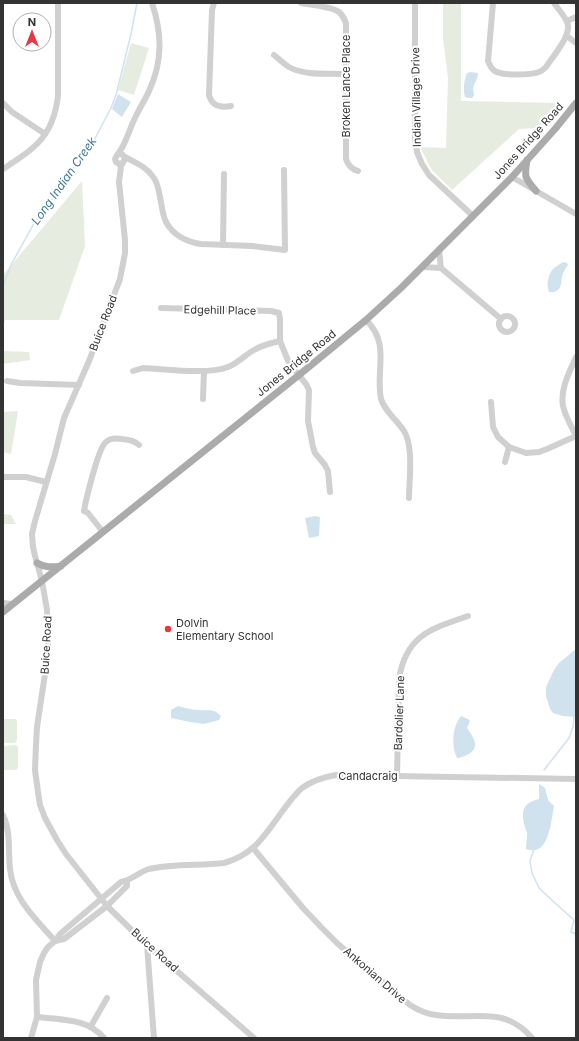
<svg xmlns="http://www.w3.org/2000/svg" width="579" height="1041" font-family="Inter,sans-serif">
<rect width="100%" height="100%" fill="#fff"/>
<g fill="#e6ecdf">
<path d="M443,3H461V101L562,103L538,128L519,129L452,190L432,170L420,147L446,148L448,78L443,38Z"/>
<path d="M131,43L149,48L134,95L118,90Z"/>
<path d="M82,181L85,246L59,320H5L3,326V275Z"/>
<path d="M3,351L29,352L30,360L3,364Z"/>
<path d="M18,411L11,454L3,452V412Z"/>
<path d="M3,514L11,515L16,524H3Z"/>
<path d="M3,719H16L17,722V740L15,743H3Z"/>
<path d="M16,745L18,747V768L16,770H3V746Z"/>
</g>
<g fill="#cfe2ee">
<path d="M471,72L478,73C478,82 471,83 474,95L472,98H469L465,97C463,90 464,80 467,73Z"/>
<path d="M118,94L131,102L122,117L112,109Z"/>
<path d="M563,262L567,263L568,265C565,269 563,272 562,277C561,279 562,282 561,284C560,290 555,293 549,292C546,285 548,273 554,268C557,266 560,264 563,262Z"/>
<path d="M315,516L320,517L319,536L309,538L305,518Z"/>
<path d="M576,649V717L563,716L553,713L550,709L546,696V687L554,670L559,663Z"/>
<path d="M178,706C185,708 193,710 200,710C210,711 213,708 221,716L219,720L204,724L190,722L171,718V710Z"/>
<path d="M461,716L468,719L470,721L467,728C474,738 481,748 467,755C463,756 461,758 457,758C451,746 452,727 461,716Z"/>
<path d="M539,784L545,788L548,800L554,806C551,821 549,858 526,849C526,844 527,839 527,833C527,832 525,829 525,827C521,812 522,803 539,799C540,794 538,789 539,784Z"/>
</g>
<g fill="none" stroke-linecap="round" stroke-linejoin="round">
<g stroke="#cfe2ee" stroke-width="1.5">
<path d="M3,286L11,265L33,225L62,186L70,173L90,148L111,108L116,95L131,34L137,3"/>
<path d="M544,770L569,738L573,727L574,717"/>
<path d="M534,849L530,861L532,873L539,888L555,903L574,920L571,932L576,934"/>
</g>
<g stroke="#d0d0d0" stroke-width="6">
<path d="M214,3L212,10L209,95C212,106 220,108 231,106"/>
<path d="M301,3C311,5 331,6 339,12C343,15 344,19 346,23V159C348,165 351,169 358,171"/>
<path d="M415,3V139L417,152L422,164L429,175L473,216"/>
<path d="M493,3L488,61C490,65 491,69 495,71C502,76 531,75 539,72C542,71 544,69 546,67C553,56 573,34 567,22C564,15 558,9 554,3"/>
<path d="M567,21L576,17"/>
<path d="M567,36L576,43"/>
<path d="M274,55C279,59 284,64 289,67C305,76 329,73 346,74"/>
<path d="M3,103L12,112L45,134"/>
<path d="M118,154C126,144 129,130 135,118C139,109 145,100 149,91C163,61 162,33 152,3"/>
<path d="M125,157C136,163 147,167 154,178C159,186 159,193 161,202C162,208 163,216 166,222C173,235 187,242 201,244L252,246L285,250L284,170"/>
<path d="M122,163L119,164L116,162L115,159L117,155L120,154L123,155L125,159L121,166L119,182L125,240V253L120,279L89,361L64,418L55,454L35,521L32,534L33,547L35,556L42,581L47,610L48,644L45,674L37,727L36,745L35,770L38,792L40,805L45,818L57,840L66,854L107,906L147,945L254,1038"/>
<path d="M3,169C35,148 53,137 58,96V3"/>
<path d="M512,177L576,214"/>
<path d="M223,245L224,174"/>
<path d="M422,267L441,268L439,250"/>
<path d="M441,268L501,319"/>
<path d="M161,308L271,311L279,313L280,319V341L289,363L306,384L309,390L308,421L313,447L315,453L325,465L328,471L330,492"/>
<circle cx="507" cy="324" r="8"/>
<path d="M366,320C391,344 375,370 381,399C385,412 397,420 404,431C414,447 409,480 409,498"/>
<path d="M133,371L143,368C166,369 207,375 228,367C238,363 245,355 254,350C262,345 271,343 280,341"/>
<path d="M7,381L20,383L79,385"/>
<path d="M203,399L204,371"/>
<path d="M491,402L493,427L498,437L509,447L526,453L539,452L547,449L576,436"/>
<path d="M576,436C572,427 565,416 563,406C560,389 569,373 576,357"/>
<path d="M505,462L509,447"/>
<path d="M3,477H26L46,482"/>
<path d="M103,532L88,513L84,511C86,499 98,450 105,443C109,438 116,438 122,439C129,440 134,440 139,445"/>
<path d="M3,603L12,604"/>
<path d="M397,776L399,679C406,635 431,629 468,616"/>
<path d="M3,815C11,832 8,851 10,869C13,899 37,920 55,941"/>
<path d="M253,848L303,908L321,927L338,944L410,1005C418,1010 426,1014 436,1015C473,1021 503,1004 532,1038"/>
<path d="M55,941L64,939L107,906L127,886V881"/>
<path d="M147,945L154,1038"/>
<path d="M37,1017C61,1020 87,1018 104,1038"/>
<path d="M91,1026L107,998"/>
<path d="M31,1038L37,1017L36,980L40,962L44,953L48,947L55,941L60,934L121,882C132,880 139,872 149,869C174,863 200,866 224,863C256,854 266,833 284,809C290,801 295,794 302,788C313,780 324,777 336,775L576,779"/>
</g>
<g stroke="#ababab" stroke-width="7">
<path d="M527,160C524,178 525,178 536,191"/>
<path d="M37,563C45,568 52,567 61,566"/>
<path d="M3,612L299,375L366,320L401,288L512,177L555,129L576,103"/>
</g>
</g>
<circle fill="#e63946" stroke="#fff" stroke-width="1.5" cx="168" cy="629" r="4"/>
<g text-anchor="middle" stroke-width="4" stroke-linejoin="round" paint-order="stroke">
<g font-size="11" fill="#333" stroke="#fff">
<text transform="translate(346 86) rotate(-90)" y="4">Broken Lance Place</text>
<text transform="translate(416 97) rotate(-91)" y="4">Indian Village Drive</text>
<text transform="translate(528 141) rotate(-48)" y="4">Jones Bridge Road</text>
<text transform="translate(220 310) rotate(1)" y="4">Edgehill Place</text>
<text transform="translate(103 323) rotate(-69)" y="4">Buice Road</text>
<text transform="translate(296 363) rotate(-39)" y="4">Jones Bridge Road</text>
<text transform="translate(46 645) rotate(-87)" y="4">Buice Road</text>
<text transform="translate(399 713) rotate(-88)" y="4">Bardolier Lane</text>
<text x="368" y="780">Candacraig</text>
<text transform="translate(155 950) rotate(42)" y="4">Buice Road</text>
<text transform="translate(375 975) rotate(41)" y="4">Ankonian Drive</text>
</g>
<g font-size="11" fill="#333" stroke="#fff" text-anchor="start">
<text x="176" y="627">Dolvin<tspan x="176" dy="13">Elementary School</tspan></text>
</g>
<g font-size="12" font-style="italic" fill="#3f7597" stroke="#fff">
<text transform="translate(64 181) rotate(-55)" y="4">Long Indian Creek</text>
</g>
</g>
<rect width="579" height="1041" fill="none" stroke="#333333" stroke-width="8"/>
<g transform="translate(32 32)"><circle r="19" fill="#ffffff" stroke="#adadad"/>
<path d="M0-3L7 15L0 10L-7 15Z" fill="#e63946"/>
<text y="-6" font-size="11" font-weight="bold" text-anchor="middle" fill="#333333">N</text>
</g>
</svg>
